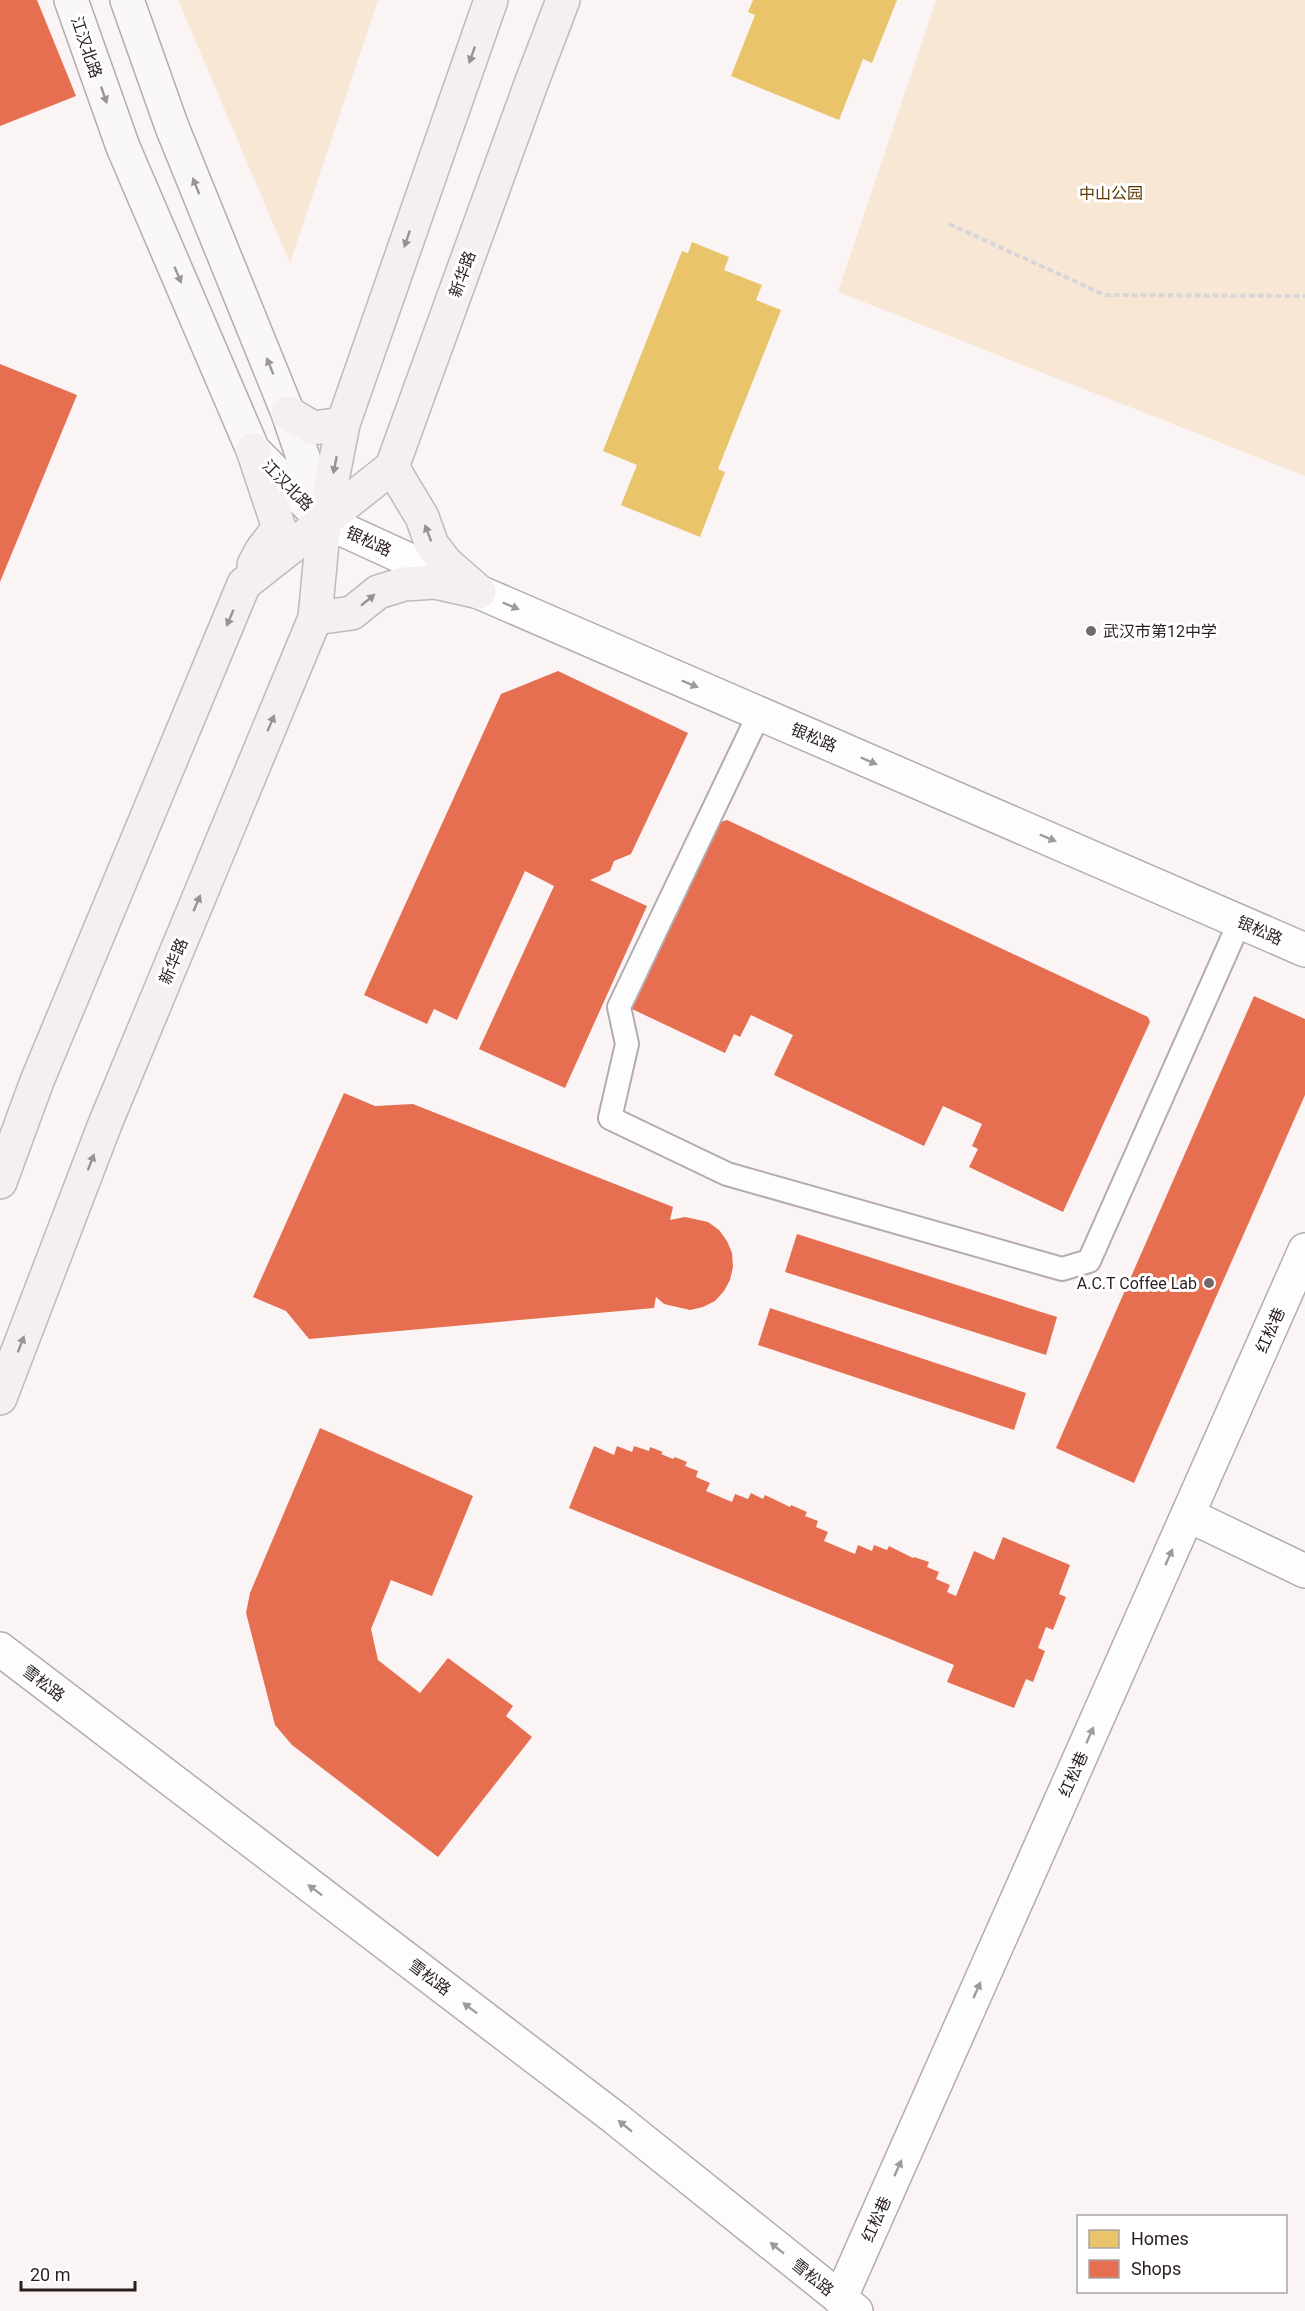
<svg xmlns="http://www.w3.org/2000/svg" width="1305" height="2311" font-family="Roboto,'Noto Sans SC',sans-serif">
<rect width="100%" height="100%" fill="#faf4f4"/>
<g fill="#f9e7d6">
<path d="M178,0H378L290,263Z"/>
<path d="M936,0H1305V476L838,292Z"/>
</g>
<g fill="#e9c46a">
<path d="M753,0H897L872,63L863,59L839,120L731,76L755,15L748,12Z"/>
<path d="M692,242L729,257L724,270L762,285L756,300L781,310L718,469L725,472L700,537L621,505L637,465L603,451L682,251L688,253Z"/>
</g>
<g fill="#e76f51">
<path d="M0,0H37L76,96L0,126Z"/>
<path d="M0,364L77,395L0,582Z"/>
<path d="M558,671L688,733L631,854L614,861L610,871L590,880L647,906L565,1088L479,1049L554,886L525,871L457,1020L434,1009L427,1024L364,995L501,694Z"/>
<path d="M727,820L1148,1017L1150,1022L1063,1212L969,1167L978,1149L972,1146L982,1124L943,1106L924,1146L774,1075L793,1035L751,1015L740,1037L734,1034L725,1053L632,1009L721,822Z"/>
<path d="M1254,996L1305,1019V1095L1134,1483L1056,1448Z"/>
<path d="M344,1093L375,1106L413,1104L673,1207L670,1220L685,1217L708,1222L719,1230L727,1241L732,1253L733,1267L730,1280L724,1291L715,1301L703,1307L690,1310L664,1304L656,1297L654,1308L309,1339L286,1311L253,1297Z"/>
<path d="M797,1234L1057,1317L1046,1355L785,1272Z"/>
<path d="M770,1308L1026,1393L1014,1430L758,1345Z"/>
<path d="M320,1428L473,1496L432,1596L391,1580L371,1629L378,1660L420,1693L448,1658L513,1706L506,1716L532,1737L438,1857L292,1745L275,1725L246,1613L250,1593Z"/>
<path d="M594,1446L614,1455L617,1446L632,1452L634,1446L649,1451L650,1447L663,1452L661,1454L673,1459L675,1457L687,1462L685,1466L698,1471L696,1477L710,1483L706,1491L732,1502L735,1494L748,1499L751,1493L763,1499L765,1495L790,1507L791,1505L807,1512L805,1516L818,1521L816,1527L828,1532L824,1541L855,1554L858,1545L872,1551L874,1545L887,1550L889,1546L913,1558L914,1557L929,1562L927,1567L939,1572L936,1579L950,1585L947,1592L956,1596L974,1551L994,1560L1003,1537L1070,1565L1059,1594L1066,1597L1053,1630L1046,1627L1038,1648L1045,1651L1033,1682L1026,1679L1014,1708L947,1682L954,1665L569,1508Z"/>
</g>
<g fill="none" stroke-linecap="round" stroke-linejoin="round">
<defs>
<path id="service" d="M759,714L619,1007L627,1044L610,1118L727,1174L1062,1269L1089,1261L1240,921"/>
<path id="minor" d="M1188,1515L1305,1571"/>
<g id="tertiary">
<path d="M324,521L479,592L1305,950"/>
<path d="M0,1649L615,2118L856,2311"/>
<path d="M840,2299L1305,1250"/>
</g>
<g id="secondary">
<path d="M71,0L123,147L253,450L324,521"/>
<path d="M127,0L172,127L288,413L322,513"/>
</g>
<g id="primary">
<path d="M288,413L313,428L343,424"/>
<path d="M253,450L279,528L262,550L254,565"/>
<path d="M315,618L352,613L378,592L404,584L435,582L479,592L446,563L432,545L422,517L392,467"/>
<path d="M0,1182L37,1081L244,584L324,521L343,424L491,0"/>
<path d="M0,1398L105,1124L315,618L324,521L392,467L531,84L563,0"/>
</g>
</defs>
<use href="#service" stroke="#b4abac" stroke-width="26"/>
<use href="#minor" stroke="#b4abac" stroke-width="36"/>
<use href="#tertiary" stroke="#b4abac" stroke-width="36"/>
<use href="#secondary" stroke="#b4abac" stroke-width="36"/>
<use href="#primary" stroke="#c2b7bc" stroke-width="36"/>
<path stroke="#d8d6d6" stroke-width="4" stroke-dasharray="6 3" stroke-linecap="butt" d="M949,224L1105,295L1305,296"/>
<use href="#service" stroke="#fefdfd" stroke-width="22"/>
<use href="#minor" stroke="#fefdfd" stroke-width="33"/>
<use href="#tertiary" stroke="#fefdfd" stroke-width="33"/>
<use href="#secondary" stroke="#f9f7f7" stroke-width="33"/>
<use href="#primary" stroke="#f5eff2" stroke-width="33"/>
</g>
<defs><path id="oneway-solid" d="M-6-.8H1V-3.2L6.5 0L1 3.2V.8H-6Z" transform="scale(1.5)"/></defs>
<g fill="#9a9193">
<use href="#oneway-solid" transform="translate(472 55) rotate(109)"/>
<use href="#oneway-solid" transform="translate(407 239) rotate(109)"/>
<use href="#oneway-solid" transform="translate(335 465) rotate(101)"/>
<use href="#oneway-solid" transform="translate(428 533) rotate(-111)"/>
<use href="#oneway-solid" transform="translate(368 600) rotate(-39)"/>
<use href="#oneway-solid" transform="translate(230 618) rotate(113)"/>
<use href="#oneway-solid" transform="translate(271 723) rotate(-67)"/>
<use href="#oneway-solid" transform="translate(197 903) rotate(-67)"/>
<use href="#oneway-solid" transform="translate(91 1162) rotate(-69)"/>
<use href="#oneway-solid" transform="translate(21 1344) rotate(-69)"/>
</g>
<g fill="#9c9596">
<use href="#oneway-solid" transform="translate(104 95) rotate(71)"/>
<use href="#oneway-solid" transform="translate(196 186) rotate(-112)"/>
<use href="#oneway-solid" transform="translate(178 275) rotate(67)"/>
<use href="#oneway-solid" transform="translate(270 366) rotate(-112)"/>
</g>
<g fill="#9f9999">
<use href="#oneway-solid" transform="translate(511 606) rotate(23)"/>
<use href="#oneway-solid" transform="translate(690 684) rotate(23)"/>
<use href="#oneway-solid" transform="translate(869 761) rotate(23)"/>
<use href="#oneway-solid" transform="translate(1048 838) rotate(23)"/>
<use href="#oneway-solid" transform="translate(1169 1557) rotate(-66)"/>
<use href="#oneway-solid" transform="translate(1090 1735) rotate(-66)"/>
<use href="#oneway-solid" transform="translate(315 1890) rotate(-143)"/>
<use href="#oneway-solid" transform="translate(977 1990) rotate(-66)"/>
<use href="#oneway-solid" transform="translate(470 2008) rotate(-143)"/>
<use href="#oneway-solid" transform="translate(625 2126) rotate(-141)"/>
<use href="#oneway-solid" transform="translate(898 2168) rotate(-66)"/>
<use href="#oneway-solid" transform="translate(777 2248) rotate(-141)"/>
</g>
<g fill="#73696a" stroke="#fff" stroke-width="2">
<circle cx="1091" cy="631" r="6"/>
<circle cx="1209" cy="1283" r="6"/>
</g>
<g text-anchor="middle" stroke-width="6" stroke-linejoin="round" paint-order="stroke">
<g font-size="16" fill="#2a1e1f" stroke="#fff">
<text transform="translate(87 47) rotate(71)" y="6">江汉北路</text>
<text transform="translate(462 274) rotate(-70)" y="6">新华路</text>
<text transform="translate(288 485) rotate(45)" y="6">江汉北路</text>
<text transform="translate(369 541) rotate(25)" y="6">银松路</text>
<text transform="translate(814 737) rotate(23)" y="6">银松路</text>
<text transform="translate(1260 930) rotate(24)" y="6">银松路</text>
<text transform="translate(173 961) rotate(-67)" y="6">新华路</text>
<text transform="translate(1270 1330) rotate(-66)" y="6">红松巷</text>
<text transform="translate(44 1683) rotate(37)" y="6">雪松路</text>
<text transform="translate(1073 1774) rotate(-66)" y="6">红松巷</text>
<text transform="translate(430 1977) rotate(37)" y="6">雪松路</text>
<text transform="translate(876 2219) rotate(-66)" y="6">红松巷</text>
<text transform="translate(813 2277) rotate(39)" y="6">雪松路</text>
</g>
<g font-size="16" fill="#5b3600" stroke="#fff">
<text x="1111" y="199">中山公园</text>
</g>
<g font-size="16" fill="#2a1e1f" stroke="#fff" text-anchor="start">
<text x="1103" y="637">武汉市第12中学</text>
<text x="1197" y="1289" text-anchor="end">A.C.T Coffee Lab</text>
</g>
</g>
<rect x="1077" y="2215" width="210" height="78" fill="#ffffff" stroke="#aaa5a5" stroke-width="1.5"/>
<rect x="1089" y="2230" width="30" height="18" fill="#e9c46a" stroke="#aaa5a5" stroke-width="1.5"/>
<text x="1131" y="2245" font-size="18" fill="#2a1e1f">Homes</text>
<rect x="1089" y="2260" width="30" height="18" fill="#e76f51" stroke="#aaa5a5" stroke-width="1.5"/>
<text x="1131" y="2275" font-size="18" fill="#2a1e1f">Shops</text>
<path d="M21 2281v9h114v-9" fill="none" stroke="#2a1e1f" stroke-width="3"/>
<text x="30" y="2281" font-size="18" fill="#2a1e1f" stroke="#ffffff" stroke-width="4.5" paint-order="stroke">20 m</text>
</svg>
